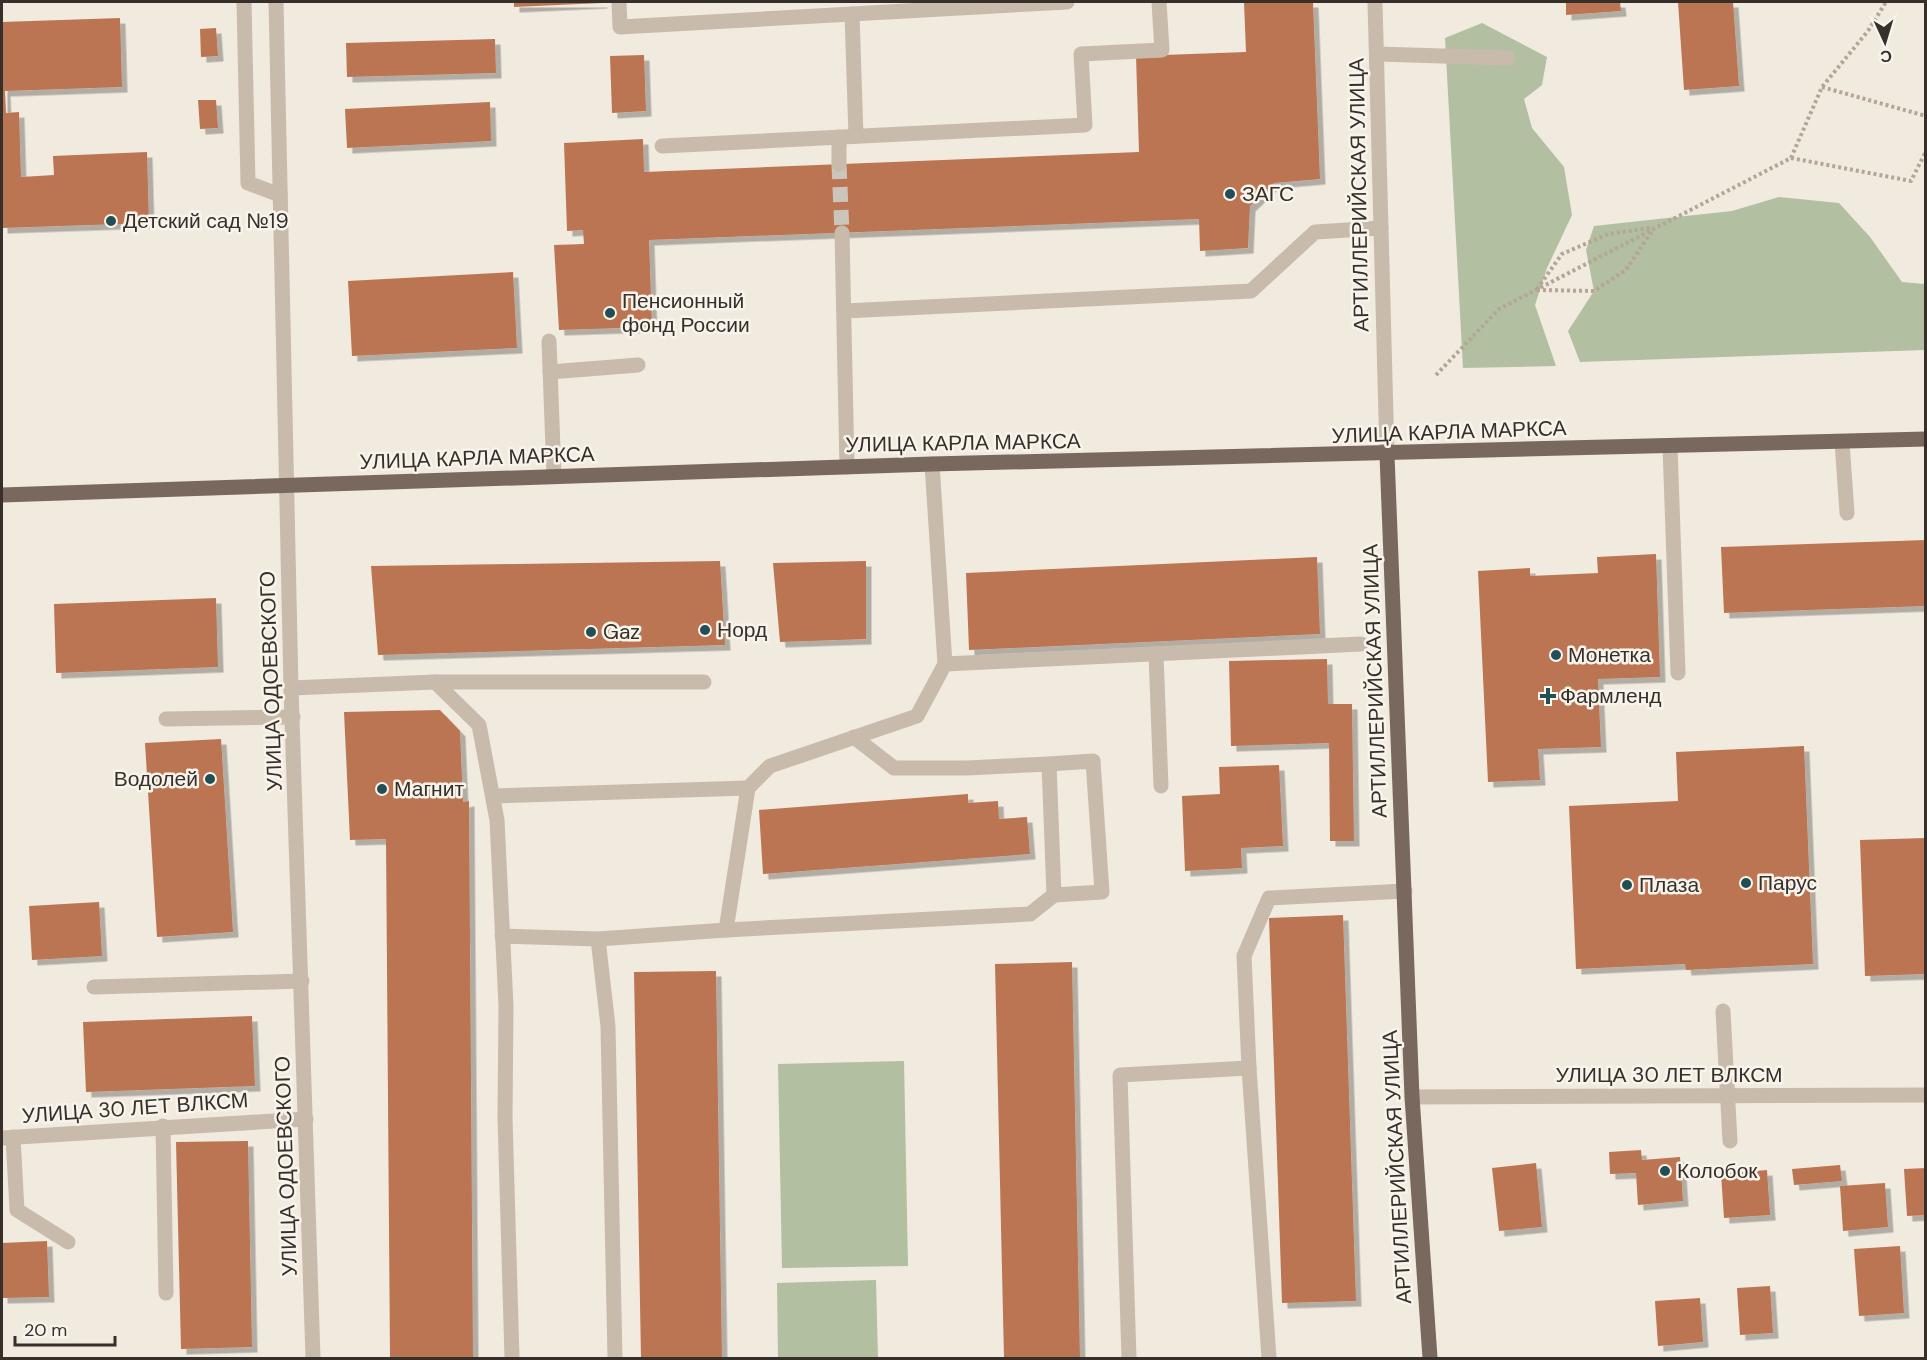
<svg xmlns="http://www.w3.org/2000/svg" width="1927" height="1360" font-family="'DM Sans',sans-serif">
<defs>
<filter id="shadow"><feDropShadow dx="5.5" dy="5.5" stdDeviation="0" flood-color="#0004"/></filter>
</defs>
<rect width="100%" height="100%" fill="#f1eadf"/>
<g fill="#b2bfa0">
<path d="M1482,23L1547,57L1542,85L1524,99L1532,128L1564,167L1572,215L1547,268L1535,305L1556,366L1463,368L1445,38Z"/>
<path d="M1779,197L1839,203L1870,237L1902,282L1925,284V350L1580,362L1568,331L1594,291L1586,250L1594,226L1732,211Z"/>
<path d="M904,1061L908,1266L782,1268L778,1064Z"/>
<path d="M876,1280L878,1358H778L777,1283Z"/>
</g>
<g fill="#bc7552" filter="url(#shadow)">
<path d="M514,2H602V3L514,7Z"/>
<path d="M1244,2H1313L1320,179L1274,183L1250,206L1248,248L1200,251L1199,219L649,240L652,327L559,330L554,245L584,244L583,230L567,231L564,143L643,139L644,172L1139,152L1136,56L1246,52Z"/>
<path d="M1566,2H1620L1621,11L1566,15Z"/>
<path d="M1678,2H1733L1739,86L1684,90Z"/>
<path d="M120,18L122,87L5,91L6,113L19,112L21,177L54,175L53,156L147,152L149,223L2,228V22Z"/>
<path d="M216,28L218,56L201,57L200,29Z"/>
<path d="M495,39L496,73L347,77L346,43Z"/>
<path d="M644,55L646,111L612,113L610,56Z"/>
<path d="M198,100H216L218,128L200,129Z"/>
<path d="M490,102L491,141L347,148L345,109Z"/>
<path d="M513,272L517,348L352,356L348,281Z"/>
<path d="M1926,540V606L1724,613L1721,547Z"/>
<path d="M1656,554L1660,677L1598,679L1601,747L1538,749L1540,780L1488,782L1478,571L1530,568V576L1598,573L1597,557Z"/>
<path d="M1317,557L1320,634L969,650L966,573Z"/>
<path d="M720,561L725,645L378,655L371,566Z"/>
<path d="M866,561V639L780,642L773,563Z"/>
<path d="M216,598L218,667L56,673L54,604Z"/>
<path d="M1327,659L1328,704H1352L1354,841H1330L1329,743L1231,746L1229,661Z"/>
<path d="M440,710L460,731L463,802L469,801L473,1358H390L386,839L350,840L344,712Z"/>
<path d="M221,739L233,932L157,937L145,743Z"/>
<path d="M1804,746L1813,964L1686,970L1685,964L1576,969L1569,806L1678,801L1676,752Z"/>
<path d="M1279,765L1283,846L1241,848L1242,868L1185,871L1182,796L1220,794L1219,767Z"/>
<path d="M968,794V803L998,801L999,819L1027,817L1030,854L763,874L759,810Z"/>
<path d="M1926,838V974L1865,976L1860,840Z"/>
<path d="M99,902L102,956L32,960L29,906Z"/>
<path d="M1343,915L1356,1301L1282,1303L1269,918Z"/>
<path d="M1072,962L1080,1358H1004L995,964Z"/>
<path d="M716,971L722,1358H641L634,972Z"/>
<path d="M252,1016L255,1086L86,1092L83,1022Z"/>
<path d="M248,1141L252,1347L181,1349L176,1142Z"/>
<path d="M1641,1150L1642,1160L1680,1157L1683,1201L1638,1205L1636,1173L1610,1174L1609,1152Z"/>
<path d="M1536,1163L1542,1227L1499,1231L1492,1168Z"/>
<path d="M1840,1165L1842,1181L1794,1185L1792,1169Z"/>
<path d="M1926,1168V1215L1907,1216L1904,1169Z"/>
<path d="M1767,1170L1770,1215L1724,1218L1721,1174Z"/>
<path d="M1885,1183L1888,1227L1843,1231L1840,1186Z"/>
<path d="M47,1241L49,1297L2,1298V1243Z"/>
<path d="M1900,1246L1904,1313L1859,1316L1854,1249Z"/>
<path d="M1770,1286L1773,1333L1740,1335L1737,1288Z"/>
<path d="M1700,1298L1703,1342L1658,1346L1655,1301Z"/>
</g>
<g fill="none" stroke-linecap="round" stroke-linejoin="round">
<path stroke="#ccc5bb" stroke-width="15" stroke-dasharray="15 8" stroke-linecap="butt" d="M839,164L842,233"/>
<g stroke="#b4a696" stroke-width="4" stroke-dasharray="3 3" stroke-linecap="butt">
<path d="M1822,87L1926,116"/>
<path d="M1791,158L1911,181L1926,151"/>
<path d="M1537,289L1562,254L1608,234L1651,228"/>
<path d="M1537,290L1594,291L1626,270L1654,228"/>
<path d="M1436,375L1499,309L1791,158L1822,87L1868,31L1886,2"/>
</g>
<g stroke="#c8bbac" stroke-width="15">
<path d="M244,2L248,183L280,195"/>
<path d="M276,2L291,688L313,1358"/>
<path d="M1375,2L1387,455"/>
<path d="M619,3L620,27L1067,2"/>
<path d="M852,14L856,136"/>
<path d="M1377,54L1508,58"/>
<path d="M839,137V164"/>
<path d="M662,146L1085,125L1081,54L1162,50L1159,2"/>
<path d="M842,233L847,467"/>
<path d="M844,311L1251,291L1315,232L1381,228"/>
<path d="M549,341L554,476"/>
<path d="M550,372L638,365"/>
<path d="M1842,442L1847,513"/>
<path d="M1670,447L1678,673"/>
<path d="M932,464L945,664L1361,644"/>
<path d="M1156,654L1161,786"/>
<path d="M435,682H704"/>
<path d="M291,688L435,682L479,725L497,820L506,1006L505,1118L512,1358"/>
<path d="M166,719L293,717"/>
<path d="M1049,764L1093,761L1102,892L1054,895"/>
<path d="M494,796L748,788"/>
<path d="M726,930L1030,914L1054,895L1049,764L967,768H894L854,737"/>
<path d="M502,936L598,939L608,1026L615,1358"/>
<path d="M598,939L726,930L748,788L770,766L917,716L945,664"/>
<path d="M94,987L302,981"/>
<path d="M1723,1011L1730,1141"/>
<path d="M1412,1097L1926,1095"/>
<path d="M163,1126L166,1293"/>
<path d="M13,1137L17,1210L68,1242"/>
<path d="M2,1138L306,1119"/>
<path d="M1129,1358L1120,1075L1249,1068"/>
<path d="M1269,1358L1249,1068L1244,956L1269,898L1405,891"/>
</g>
<g stroke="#78685d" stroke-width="15">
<path d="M1387,455L1412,1097L1430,1358"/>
<path d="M2,495L932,464L1926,439"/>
</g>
</g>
<g fill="#234e55" stroke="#f9f4eb" stroke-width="2">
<circle cx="1230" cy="194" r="6"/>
<circle cx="111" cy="221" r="6"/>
<circle cx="610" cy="313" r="6"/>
<circle cx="705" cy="630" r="6"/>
<circle cx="591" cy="632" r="6"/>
<circle cx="1556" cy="655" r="6"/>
<path d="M1545 687h6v6h6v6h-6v6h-6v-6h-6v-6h6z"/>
<circle cx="210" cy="779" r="6"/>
<circle cx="382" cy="789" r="6"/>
<circle cx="1746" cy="883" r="6"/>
<circle cx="1627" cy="885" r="6"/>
<circle cx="1665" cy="1171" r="6"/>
</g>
<g text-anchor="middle" stroke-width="5" stroke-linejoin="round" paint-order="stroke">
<g font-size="21" fill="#372f2a" stroke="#f9f4eb" text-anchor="start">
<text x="1242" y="201">ЗАГС</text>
<text x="123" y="228">Детский сад №19</text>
<text x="622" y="308">Пенсионный<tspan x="622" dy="24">фонд России</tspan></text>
<text x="717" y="637">Норд</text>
<text x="603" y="639">Gaz</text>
<text x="1568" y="662">Монетка</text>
<text x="1560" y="703">Фармленд</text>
<text x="198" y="786" text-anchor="end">Водолей</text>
<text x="394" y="796">Магнит</text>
<text x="1758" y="890">Парус</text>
<text x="1639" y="892">Плаза</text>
<text x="1677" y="1178">Колобок</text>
</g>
<g font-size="21" fill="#372f2a" stroke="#f9f4eb">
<text transform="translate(1359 195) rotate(-91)" y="7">АРТИЛЛЕРИЙСКАЯ УЛИЦА</text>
<text transform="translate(1449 432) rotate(-2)" y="7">УЛИЦА КАРЛА МАРКСА</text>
<text transform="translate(963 443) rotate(-1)" y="7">УЛИЦА КАРЛА МАРКСА</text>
<text transform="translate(477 458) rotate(-2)" y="7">УЛИЦА КАРЛА МАРКСА</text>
<text transform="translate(271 681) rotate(-92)" y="7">УЛИЦА ОДОЕВСКОГО</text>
<text transform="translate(1375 681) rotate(-92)" y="7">АРТИЛЛЕРИЙСКАЯ УЛИЦА</text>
<text x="1669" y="1082">УЛИЦА 30 ЛЕТ ВЛКСМ</text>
<text transform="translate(135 1108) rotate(-4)" y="7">УЛИЦА 30 ЛЕТ ВЛКСМ</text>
<text transform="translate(286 1166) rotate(-92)" y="7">УЛИЦА ОДОЕВСКОГО</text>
<text transform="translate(1397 1167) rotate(-93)" y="7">АРТИЛЛЕРИЙСКАЯ УЛИЦА</text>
</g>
</g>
<rect width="1927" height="1360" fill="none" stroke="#372f2a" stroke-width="6"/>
<g transform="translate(1885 42) rotate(176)" stroke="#f9f4eb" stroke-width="4.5" paint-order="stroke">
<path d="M0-4.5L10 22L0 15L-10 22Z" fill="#372f2a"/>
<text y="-9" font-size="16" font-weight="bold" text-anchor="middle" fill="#372f2a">С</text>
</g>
<path d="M15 1336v9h100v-9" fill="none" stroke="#372f2a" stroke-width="3"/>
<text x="24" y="1336" font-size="18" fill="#372f2a" stroke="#f9f4eb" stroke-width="4.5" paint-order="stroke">20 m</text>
</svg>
